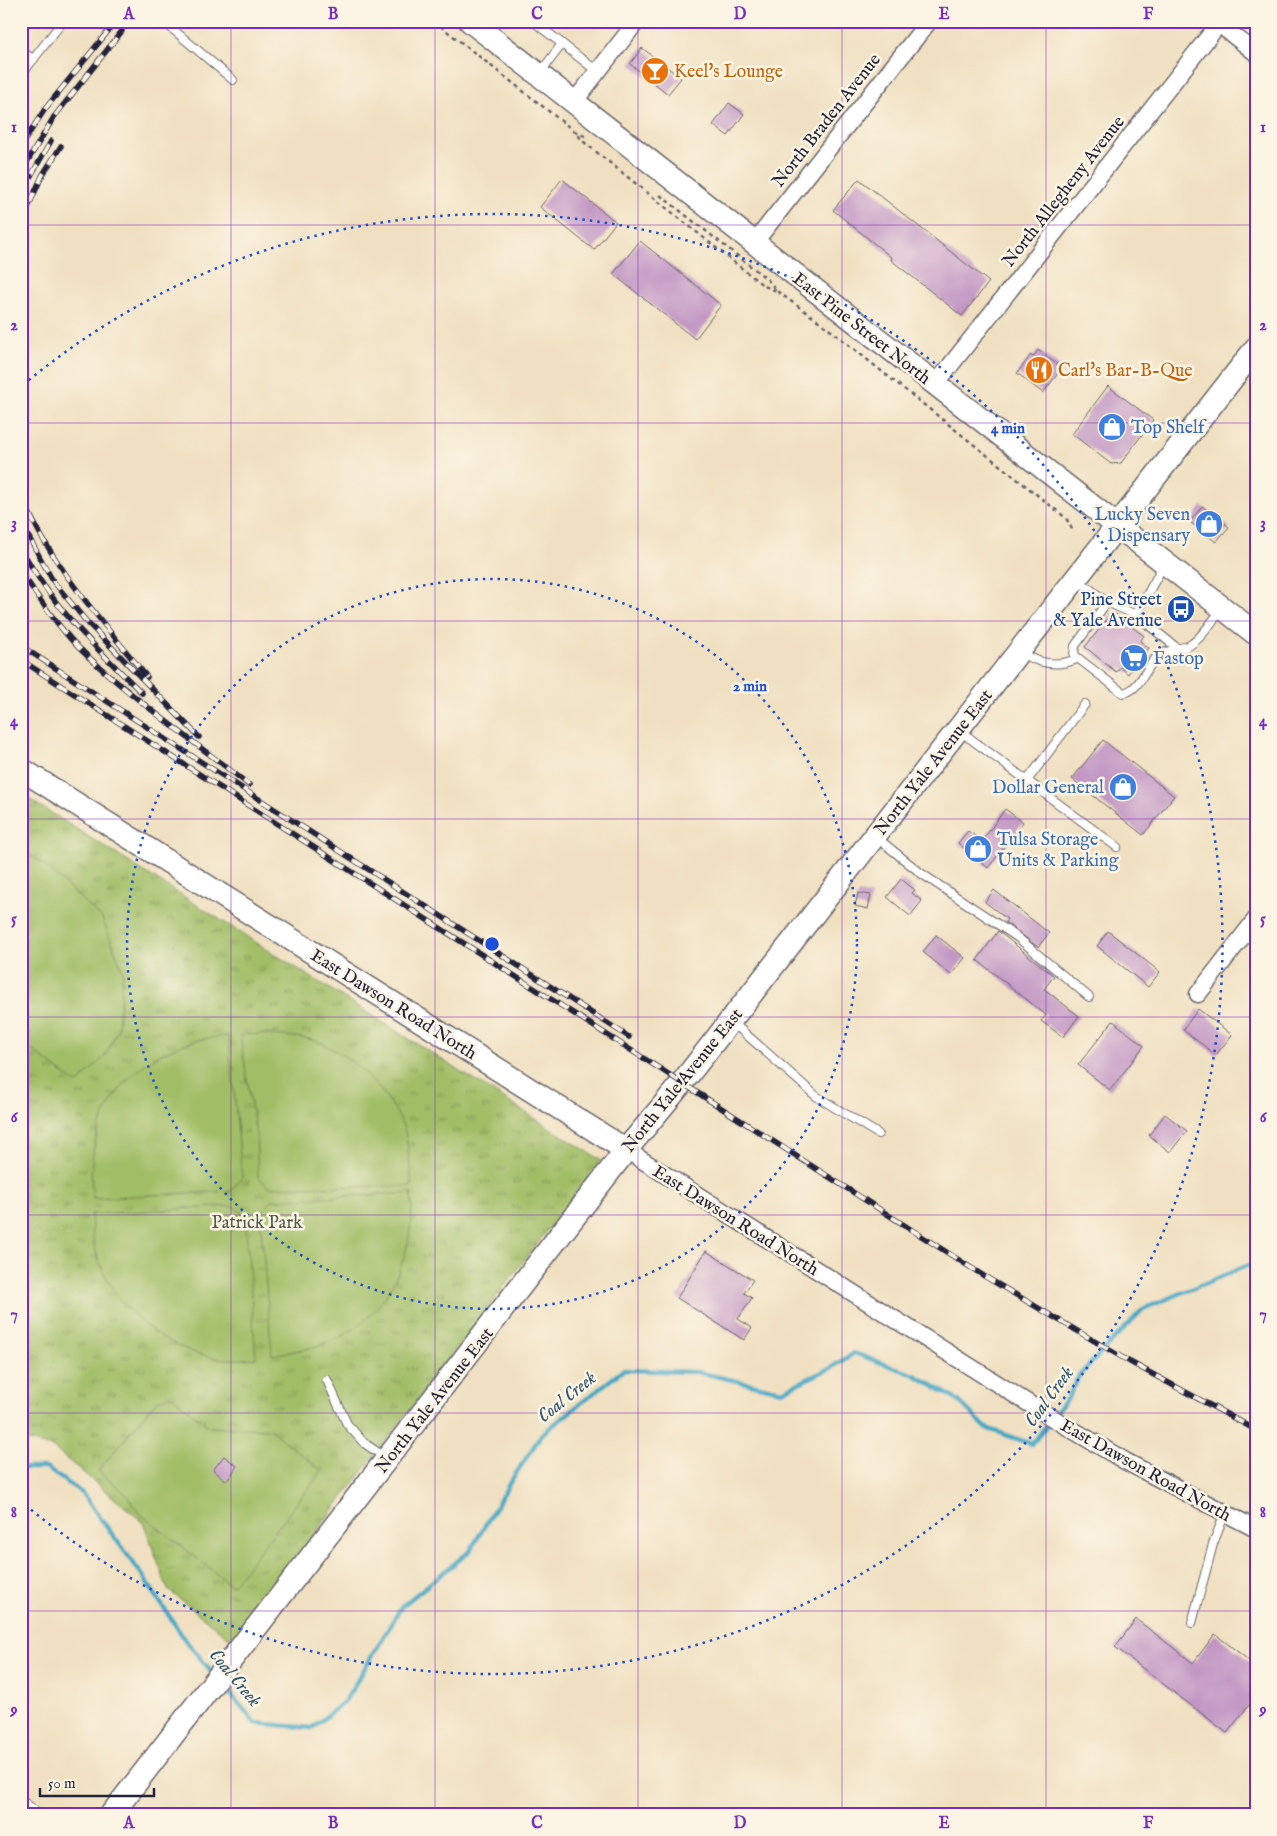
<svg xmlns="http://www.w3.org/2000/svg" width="1277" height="1836" font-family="'IM FELL English',serif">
<defs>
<pattern id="park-tufts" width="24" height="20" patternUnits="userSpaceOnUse" patternTransform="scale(1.25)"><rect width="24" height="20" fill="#a1be66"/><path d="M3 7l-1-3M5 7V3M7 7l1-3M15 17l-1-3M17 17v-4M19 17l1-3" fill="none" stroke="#839a55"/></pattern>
</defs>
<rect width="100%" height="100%" fill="#fcf5e5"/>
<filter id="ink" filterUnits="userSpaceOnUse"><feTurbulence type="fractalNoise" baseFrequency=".02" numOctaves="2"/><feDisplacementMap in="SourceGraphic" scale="10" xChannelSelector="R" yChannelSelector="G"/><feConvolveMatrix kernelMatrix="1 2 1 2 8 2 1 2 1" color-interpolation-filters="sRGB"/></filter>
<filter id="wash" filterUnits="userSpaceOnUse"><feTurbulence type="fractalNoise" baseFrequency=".0096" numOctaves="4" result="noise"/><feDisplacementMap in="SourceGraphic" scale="20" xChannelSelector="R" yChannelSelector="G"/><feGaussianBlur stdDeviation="1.12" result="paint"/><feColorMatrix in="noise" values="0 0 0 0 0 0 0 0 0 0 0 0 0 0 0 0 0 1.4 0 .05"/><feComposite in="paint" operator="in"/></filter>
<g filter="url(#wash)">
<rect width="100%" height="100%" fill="#f0e0c1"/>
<path fill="url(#park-tufts)" stroke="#627050" d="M21,794L601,1160L233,1641L168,1590L143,1522L52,1447L21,1439Z"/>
<g fill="#a1be66" stroke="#627050">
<path d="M21,849L42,863L102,918L123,971L118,1029L106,1055L77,1084L23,1043L30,1033L21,1025V945L26,939L21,935Z"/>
<path d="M266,1034C279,1036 294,1036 308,1039C345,1047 395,1096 405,1132C409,1149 410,1169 412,1186L269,1187L258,1177L256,1134L240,1035Z"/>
<path d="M229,1036L242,1177L231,1191L93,1198C81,1109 140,1040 229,1036Z"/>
<path d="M411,1193C416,1249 391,1313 338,1338C317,1348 294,1351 272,1355L260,1215L272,1200Z"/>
<path d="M233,1206L245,1215L256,1358C240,1359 225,1360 210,1357C156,1344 112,1305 96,1252C92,1240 92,1226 91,1214Z"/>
<path d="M172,1396L209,1427L269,1429L322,1471L232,1586L138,1512L125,1493L98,1471L157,1400Z"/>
</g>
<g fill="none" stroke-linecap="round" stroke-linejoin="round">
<g stroke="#45a7c5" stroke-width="4.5">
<path d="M1054,1415L1069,1396L1079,1376L1143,1309L1256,1262"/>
<path d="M21,1468H46L81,1492L143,1576L185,1640L212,1672"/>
<path d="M222,1684L255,1723L312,1728L345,1701L402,1606L470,1551L509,1484L542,1434L623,1370L697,1372L782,1391L831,1368L854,1353L915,1375L959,1401L986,1428L1032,1444L1050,1421"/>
</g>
</g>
<g id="blocks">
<g fill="#c195c4">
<path d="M642,48L681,78L668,94L630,64Z"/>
<path d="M729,103L744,114L728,136L713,125Z"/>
<path d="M562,179L616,222L594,250L540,207Z"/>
<path d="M859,179L989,282L962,316L891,260L892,258L833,210Z"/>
<path d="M640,241L721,305L695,339L613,274Z"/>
<path d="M1038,350L1062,368L1043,393L1017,373L1031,355L1033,357Z"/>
<path d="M1108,386L1153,420L1121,463L1111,464L1072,434Z"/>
<path d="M1202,506L1229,527L1216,542L1190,522Z"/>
<path d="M1113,612L1144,636L1140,641L1149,648L1128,674L1120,667L1116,672L1085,647Z"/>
<path d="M1103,740L1174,796L1143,835L1072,779Z"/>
<path d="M1005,809L1023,822L988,868L958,843L968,831L982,841Z"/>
<path d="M901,879L915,890L912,893L922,901L910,916L887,897Z"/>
<path d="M994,890L1049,933L1038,947L1005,922L1007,919L985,902Z"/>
<path d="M858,893L871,895L868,909L855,906Z"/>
<path d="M998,931L1054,976L1044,989L1079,1016L1063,1037L1041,1021L1046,1015L977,960Z"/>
<path d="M1108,931L1160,972L1148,987L1097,946Z"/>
<path d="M936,935L965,958L951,975L923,952Z"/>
<path d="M1198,1009L1232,1035L1216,1055L1183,1030Z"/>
<path d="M1113,1021L1144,1046L1110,1090L1078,1065Z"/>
<path d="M1165,1114L1187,1131L1170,1152L1149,1135Z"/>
<path d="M706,1251L753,1280L744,1293L752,1298L738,1319L752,1328L744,1340L677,1298Z"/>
<path d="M224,1456L237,1466L227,1481L213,1470Z"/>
<path d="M1136,1619L1193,1663L1215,1634L1256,1666V1696L1227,1733L1115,1647Z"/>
</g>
</g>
</g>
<g filter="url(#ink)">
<use href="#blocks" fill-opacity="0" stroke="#6a646a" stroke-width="1"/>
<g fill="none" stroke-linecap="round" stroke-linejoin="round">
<defs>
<g id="lane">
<path d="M163,21L233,80"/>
<path d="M533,21L598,72"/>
<path d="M21,52L34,59"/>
<path d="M540,73L562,44"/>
<path d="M21,75L63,21"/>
<path d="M1078,580L1107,602L1075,646L1074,655L1123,693C1139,691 1146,667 1157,657C1167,649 1179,650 1190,645C1202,638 1212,621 1221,610"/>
<path d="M1107,602L1136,615L1177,648"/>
<path d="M1136,615L1164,564"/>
<path d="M1020,651C1037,664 1057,667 1077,659"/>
<path d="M960,731L1117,847"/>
<path d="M1026,782L1085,704"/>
<path d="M876,837L922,874L1017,937L1089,997"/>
<path d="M732,1022L816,1096L878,1134"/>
<path d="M327,1380L347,1424L364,1443L386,1458"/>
<path d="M1192,1623L1213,1544L1225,1513"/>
<path d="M21,1800L34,1810L35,1815"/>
</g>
<g id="street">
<path d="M1215,21L1256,53"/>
<path d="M574,102L637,21"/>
<path d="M754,243L929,21"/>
<path d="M935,385L1221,21"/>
<path d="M1198,994L1256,919"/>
<path d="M626,1150L1039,1410L1125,1461L1256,1529"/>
</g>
<g id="secondary">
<path d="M470,21L1256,634"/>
<path d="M21,769L626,1150"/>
<path d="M111,1815L626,1150L681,1084L1256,348"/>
</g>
</defs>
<use href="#lane" stroke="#6a646a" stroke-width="10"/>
<use href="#street" stroke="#6a646a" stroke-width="19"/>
<use href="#secondary" stroke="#6a646a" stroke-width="25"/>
<g stroke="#6a646a" stroke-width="2.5" stroke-dasharray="4 4" stroke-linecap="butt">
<path d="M434,21L574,131L584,142L764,286L777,291"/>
<path d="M574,131L587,137"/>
<path d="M660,195L767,279L778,292L820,322L1066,518L1073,531"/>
</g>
<use href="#lane" stroke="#fff" stroke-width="8"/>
<use href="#street" stroke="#fff" stroke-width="16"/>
<use href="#secondary" stroke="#fff" stroke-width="22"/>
<defs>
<g id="rail">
<path d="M21,146L45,109L114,24"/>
<path d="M21,172L54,117L122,31"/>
<path d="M21,193L51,141"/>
<path d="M21,223L42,176L61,146"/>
<path d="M21,495C49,563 101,620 147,677"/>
<path d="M21,523L53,581L86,621L199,737"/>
<path d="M21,548C50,605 97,649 142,693"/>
<path d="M21,571C38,598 56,624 78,647C128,696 194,741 249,785"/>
<path d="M21,646L629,1037"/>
<path d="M21,660L984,1276L1130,1362L1256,1430"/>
</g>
</defs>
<use href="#rail" stroke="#22223b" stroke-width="5.5"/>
<use href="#rail" stroke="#fcf5e5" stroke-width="4" stroke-dasharray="11" stroke-linecap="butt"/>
</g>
</g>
<path fill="none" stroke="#7b2cbf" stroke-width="1" stroke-opacity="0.55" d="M231,21V1815M435,21V1815M638,21V1815M842,21V1815M1046,21V1815M21,225H1256M21,423H1256M21,621H1256M21,819H1256M21,1017H1256M21,1215H1256M21,1413H1256M21,1611H1256"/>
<g fill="none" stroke="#1d4ed8" stroke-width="2.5" stroke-dasharray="2.5 5">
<circle cx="492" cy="944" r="365"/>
<path d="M23 385A730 730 0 1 1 23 1503"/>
</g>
<defs>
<symbol id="bar-disc" viewBox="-11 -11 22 22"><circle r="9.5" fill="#e8710a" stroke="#fcf5e5"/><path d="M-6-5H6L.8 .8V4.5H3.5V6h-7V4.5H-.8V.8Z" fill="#fff"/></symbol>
<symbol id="restaurant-disc" viewBox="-11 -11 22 22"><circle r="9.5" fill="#e8710a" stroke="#fcf5e5"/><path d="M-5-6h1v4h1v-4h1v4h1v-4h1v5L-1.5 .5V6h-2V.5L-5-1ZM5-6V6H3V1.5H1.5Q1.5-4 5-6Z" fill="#fff"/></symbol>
<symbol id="shop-disc" viewBox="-11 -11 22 22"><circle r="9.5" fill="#3f7fe0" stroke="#fcf5e5"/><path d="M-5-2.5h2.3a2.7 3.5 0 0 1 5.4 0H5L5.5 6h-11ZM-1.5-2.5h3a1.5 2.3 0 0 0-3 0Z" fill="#fff"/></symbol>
<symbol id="bus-disc" viewBox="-11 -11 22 22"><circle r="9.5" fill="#1a4fb4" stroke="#fcf5e5"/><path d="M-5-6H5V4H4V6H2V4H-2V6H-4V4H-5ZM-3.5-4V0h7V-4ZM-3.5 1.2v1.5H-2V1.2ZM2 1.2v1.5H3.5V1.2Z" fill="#fff"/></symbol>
<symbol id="supermarket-disc" viewBox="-11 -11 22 22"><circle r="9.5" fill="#3f7fe0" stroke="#fcf5e5"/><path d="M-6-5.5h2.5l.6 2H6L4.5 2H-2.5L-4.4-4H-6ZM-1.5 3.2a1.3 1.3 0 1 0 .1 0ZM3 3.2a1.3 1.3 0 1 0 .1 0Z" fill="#fff"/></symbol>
</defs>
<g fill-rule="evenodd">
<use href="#bar-disc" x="639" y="55" width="32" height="32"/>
<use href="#restaurant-disc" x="1023" y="354" width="32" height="32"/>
<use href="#shop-disc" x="1096" y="411" width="32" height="32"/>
<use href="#shop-disc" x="1193" y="508" width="32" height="32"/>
<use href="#bus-disc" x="1165" y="593" width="32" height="32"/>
<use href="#supermarket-disc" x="1118" y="642" width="32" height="32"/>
<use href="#shop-disc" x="1107" y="771" width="32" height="32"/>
<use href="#shop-disc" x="962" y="833" width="32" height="32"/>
</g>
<g text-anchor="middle" stroke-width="5" stroke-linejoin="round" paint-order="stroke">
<g font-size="18" fill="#c56008" stroke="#fcf5e5" text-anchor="start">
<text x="674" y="77">Keel's Lounge</text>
<text x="1058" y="376">Carl's Bar-B-Que</text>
</g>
<g font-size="18" fill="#22223b" stroke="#fcf5e5">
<text transform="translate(826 120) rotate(-52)" y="6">North Braden Avenue</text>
<text transform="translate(1063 191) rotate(-52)" y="6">North Allegheny Avenue</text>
<text transform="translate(862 328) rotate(38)" y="6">East Pine Street North</text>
<text transform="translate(933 762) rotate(-52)" y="6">North Yale Avenue East</text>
<text transform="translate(394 1004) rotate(32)" y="6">East Dawson Road North</text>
<text transform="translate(682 1080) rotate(-51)" y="6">North Yale Avenue East</text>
<text transform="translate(736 1220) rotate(32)" y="6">East Dawson Road North</text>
<text transform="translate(434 1400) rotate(-52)" y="6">North Yale Avenue East</text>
<text transform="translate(1146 1470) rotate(29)" y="6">East Dawson Road North</text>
</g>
<g font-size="18" fill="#366cbe" stroke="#fcf5e5" text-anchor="start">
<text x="1131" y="433">Top Shelf</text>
<text x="1190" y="520" text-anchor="end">Lucky Seven<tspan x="1190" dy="21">Dispensary</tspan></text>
<text x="1153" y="664">Fastop</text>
<text x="1104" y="793" text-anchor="end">Dollar General</text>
<text x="997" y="845">Tulsa Storage<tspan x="997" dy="21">Units &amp; Parking</tspan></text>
</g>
<g font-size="18" fill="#164399" stroke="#fcf5e5" text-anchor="end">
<text x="1162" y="605">Pine Street<tspan x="1162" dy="21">&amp; Yale Avenue</tspan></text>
</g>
<g font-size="18" fill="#4e594a" stroke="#fcf5e5">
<text x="257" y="1228">Patrick Park</text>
</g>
<g font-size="19" font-style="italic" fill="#305772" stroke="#fcf5e5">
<text transform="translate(566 1396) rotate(-39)" y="7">Coal Creek</text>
<text transform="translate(1048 1396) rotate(-54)" y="7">Coal Creek</text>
<text transform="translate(236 1677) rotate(50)" y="7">Coal Creek</text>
</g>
</g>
<circle cx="492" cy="944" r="8" fill="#1d4ed8" stroke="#fcf5e5" stroke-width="2.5"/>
<g font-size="15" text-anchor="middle" font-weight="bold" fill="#1d4ed8" stroke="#fcf5e5" stroke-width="5" stroke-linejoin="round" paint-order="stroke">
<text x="1008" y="433">4 min</text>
<text x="750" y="691">2 min</text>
</g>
<rect width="1277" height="1836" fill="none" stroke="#fcf5e5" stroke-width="55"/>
<path d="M40 1788v8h114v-8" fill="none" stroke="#22223b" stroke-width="2.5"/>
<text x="48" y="1788" font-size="15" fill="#22223b" stroke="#fcf5e5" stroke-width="4" paint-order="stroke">50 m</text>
<rect x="28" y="28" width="1222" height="1780" fill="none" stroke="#7b2cbf" stroke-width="2"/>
<g font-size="16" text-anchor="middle" font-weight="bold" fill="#7b2cbf">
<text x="129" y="19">A</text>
<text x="333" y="19">B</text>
<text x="537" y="19">C</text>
<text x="740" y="19">D</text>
<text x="944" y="19">E</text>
<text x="1148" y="19">F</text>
<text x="14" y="132">1</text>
<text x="1263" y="132">1</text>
<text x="14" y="330">2</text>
<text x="1263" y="330">2</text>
<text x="14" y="528">3</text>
<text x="1263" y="528">3</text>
<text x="14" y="726">4</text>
<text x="1263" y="726">4</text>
<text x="14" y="924">5</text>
<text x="1263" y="924">5</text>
<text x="14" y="1122">6</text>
<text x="1263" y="1122">6</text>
<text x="14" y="1319">7</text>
<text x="1263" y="1319">7</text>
<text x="14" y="1517">8</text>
<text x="1263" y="1517">8</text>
<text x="14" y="1715">9</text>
<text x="1263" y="1715">9</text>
<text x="129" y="1828">A</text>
<text x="333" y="1828">B</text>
<text x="537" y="1828">C</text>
<text x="740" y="1828">D</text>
<text x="944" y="1828">E</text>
<text x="1148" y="1828">F</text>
</g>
</svg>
